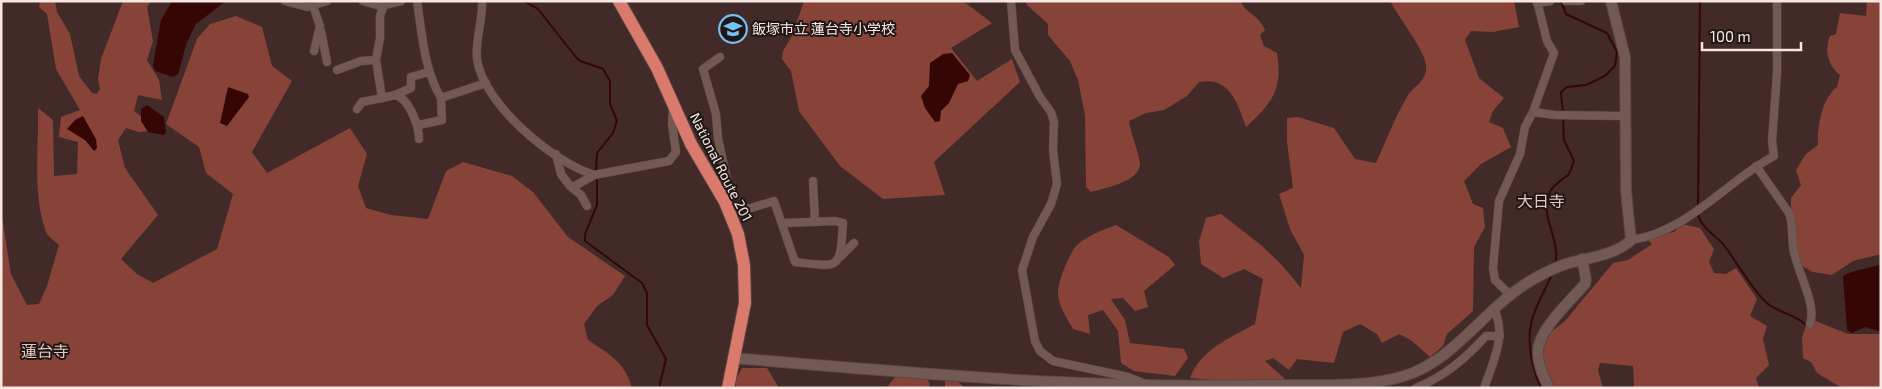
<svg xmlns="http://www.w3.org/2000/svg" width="1882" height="389" font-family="'Exo 2','Noto Sans JP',sans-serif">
<rect width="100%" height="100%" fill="#412a27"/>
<g fill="#884339">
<path d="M40,1H55L57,12L70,34L79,76L92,93L97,94L100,89L98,79L101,59L123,1H151L147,7L153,41L147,60L159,80L162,100L138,95L134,111L146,120L150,131L139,132L126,128L118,140L125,168L158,215L121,259L137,274L153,283L217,249L233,194L206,173L199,147L166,124L197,39L210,24L236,16L262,27L272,66L292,81L252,152L267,173L350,128L367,154L358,186L366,208L391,215L428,219L446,171L463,162L512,176L533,192L568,237L625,276L613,295L597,306L584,324L588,340C609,354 625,362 632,388H1V210L11,274L27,305L39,304L47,286L59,245C55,241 48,237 46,232C32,193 39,148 38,108L53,120L54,176L77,174L78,142L59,137L61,117L80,110L56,69L47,14L39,7Z"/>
<path d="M804,1H963L992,23L951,48L977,81L1012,59L1020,82L934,162L945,195L883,199L840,166L799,111L791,71L782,59L783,51L792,36Z"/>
<path d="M1025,1H1241C1245,14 1258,13 1265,30L1260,35L1264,46L1277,53C1283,90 1272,103 1246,127C1237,102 1230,77 1199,82L1187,96L1164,110L1146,113L1129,121C1130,131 1140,156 1140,164C1139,182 1105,188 1091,192L1086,187L1085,115L1078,80L1070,61L1048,35V24L1027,5Z"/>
<path d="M1390,1H1514L1519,27L1493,32L1471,31L1465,40L1479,78L1504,98L1493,111L1489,122L1503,128L1511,147L1481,164L1464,181L1473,204L1483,208L1485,227L1474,247L1473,311L1447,334L1443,346L1430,357L1412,341L1399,334L1382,343L1377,334L1360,324L1343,332L1334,363L1297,359L1289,370L1273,358L1265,361L1284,378L1283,386L1190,378C1201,349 1230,338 1255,324L1263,279L1244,269L1223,278L1201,264L1199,241L1206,218L1221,214L1261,245L1281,264L1301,288L1304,255L1290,229L1279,194L1293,188L1287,142V118L1298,117L1334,128L1355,159L1376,163C1386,141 1395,117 1407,97C1414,85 1428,81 1426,65C1424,49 1399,18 1390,1Z"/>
<path d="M1867,1H1881V254L1853,261L1832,275L1813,272L1793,261L1791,243V198L1801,185L1796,170L1806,154L1818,145C1817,127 1822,98 1837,87L1840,75C1828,66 1824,50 1830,36L1836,34L1840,13L1866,16Z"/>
<path d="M1682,224L1700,228L1714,249L1709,262L1714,273L1726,274L1736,268L1757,299L1750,316L1767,326L1763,339L1769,365L1756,378L1759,388H1636L1634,386L1633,366L1600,363L1598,370L1603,388H1552L1539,361L1542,339L1565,321L1613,263L1628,260L1652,244L1646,238L1674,232Z"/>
<path d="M1116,225L1169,257L1175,265L1144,291L1148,307L1135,311L1123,298L1111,299L1125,320L1130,343L1184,349L1188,358L1175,376L1134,371L1121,363L1118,331L1103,310L1088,315L1090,334L1073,329C1067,318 1059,307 1058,294C1057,283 1070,251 1078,244C1089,235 1103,230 1116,225Z"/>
<path d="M1808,318L1848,334H1881V388H1842L1817,373L1811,362L1803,358L1802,338Z"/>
<path d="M742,368H767L779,388H736V379Z"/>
<path d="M923,372L930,384L928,388H886L897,375Z"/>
<path d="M945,376L953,377L965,388H945Z"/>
</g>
<g fill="#350604">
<path d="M172,1H226L196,24L187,42L178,74L173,77L155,71L153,65L161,20Z"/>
<path d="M952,53L970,75L968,81L958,84L949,103L941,111L940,121L935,122L925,108L921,96L929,86L930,63L943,54Z"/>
<path d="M228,87L248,94L249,97L227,126L220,123Z"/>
<path d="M147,105L164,117L166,132L164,135L148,132L141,121V109Z"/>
<path d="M83,116L96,139L97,148L94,151L85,140L67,129L75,120Z"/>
<path d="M1881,264V332L1865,327L1852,333L1847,330L1843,276C1855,269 1868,269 1881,264Z"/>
</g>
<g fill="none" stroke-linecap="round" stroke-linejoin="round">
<g stroke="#350604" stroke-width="2">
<path d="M524,1L538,9L575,56L580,61L603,69L610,81V104L617,121L613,133L597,153L596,172"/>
<path d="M1561,1L1566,14L1607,33L1617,52L1615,66L1605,76L1586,85L1567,87L1561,92L1563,114"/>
<path d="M597,177V205L585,234V241L642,283L647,293V325L666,359L659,388"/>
<path d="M1698,206L1700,1"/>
<path d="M1698,213C1699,226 1717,237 1723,244C1735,259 1754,293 1768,304C1781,314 1796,314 1807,326"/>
<path d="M1555,265C1561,243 1544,223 1547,202C1548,188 1558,183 1568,175C1571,172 1572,165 1574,161L1564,140L1563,119"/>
<path d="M1541,388C1532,369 1526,340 1532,320C1536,304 1546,289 1552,274"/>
</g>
<defs>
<g id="minor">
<path d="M285,1L307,7L327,1"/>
<path d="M363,1L380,6L401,1"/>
<path d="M417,1C422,34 424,69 441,98L486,83"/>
<path d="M482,1C483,20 475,40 477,59C483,104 553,162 594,175L669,161L676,152L672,124L673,109"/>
<path d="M1011,1L1015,50L1040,97L1051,112L1054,122L1053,150L1057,184L1051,204L1033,237L1022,270L1035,341L1040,351L1053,361L1128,377L1143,383"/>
<path d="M1566,1H1581"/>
<path d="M1537,3L1550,1"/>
<path d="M384,5L380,16V38L376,60L382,98L395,95C409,98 419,126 419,139"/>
<path d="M313,6L320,26L314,51"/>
<path d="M321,31L327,62"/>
<path d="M720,57L703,69L716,114L718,138L727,180L725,200"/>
<path d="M337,70L361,61L376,60"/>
<path d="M395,95L411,88V77L429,72"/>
<path d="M357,109L362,102L382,98"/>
<path d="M1533,112L1555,115L1625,116"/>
<path d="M419,125L442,120L441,98"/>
<path d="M556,154L561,174L570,186H575L594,175"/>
<path d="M1756,166L1789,213C1794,226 1791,239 1794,252C1798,273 1817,305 1810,324"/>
<path d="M813,181L815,222"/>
<path d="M570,186L581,195L587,206"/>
<path d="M731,214L774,201L795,262C840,267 840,271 843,223L835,221L783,223"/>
<path d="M1631,240C1688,232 1725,182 1774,156L1772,141L1777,73V1"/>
<path d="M840,257L854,243"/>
<path d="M1511,296L1495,280L1493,268L1499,201L1520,154L1525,127L1533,112L1554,53L1547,41L1537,1"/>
<path d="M1416,388C1445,376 1465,359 1486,336H1500"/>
<path d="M1484,388C1493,363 1507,334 1494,310"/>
</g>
<g id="tertiary">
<path d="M734,358C910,373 1086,389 1263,385C1307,384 1362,389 1404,376C1456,360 1485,307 1532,280C1542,274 1554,268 1566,264C1587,258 1616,255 1631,240L1626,191L1625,57L1611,1"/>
<path d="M1549,388C1544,377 1538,366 1538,354C1536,332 1570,301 1585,284L1586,279L1582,259"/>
</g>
<path id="trunk" d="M619,1L657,68L691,144L725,202L738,234L744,265L745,303L728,388"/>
</defs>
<use href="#minor" stroke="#594642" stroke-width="9"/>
<use href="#tertiary" stroke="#594642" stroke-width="12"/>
<use href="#trunk" stroke="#594642" stroke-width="14"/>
<use href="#minor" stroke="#735954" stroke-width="8"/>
<use href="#tertiary" stroke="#735954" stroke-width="10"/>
<use href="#trunk" stroke="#da7a6c" stroke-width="12"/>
</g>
<defs>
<symbol id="school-ring" viewBox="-11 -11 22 22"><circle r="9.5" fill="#201614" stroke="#73c1f5" stroke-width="1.5"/><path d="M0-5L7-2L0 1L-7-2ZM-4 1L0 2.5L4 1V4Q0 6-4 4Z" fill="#73c1f5"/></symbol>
</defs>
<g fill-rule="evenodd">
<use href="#school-ring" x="717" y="13" width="32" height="32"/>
</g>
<g text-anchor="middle" stroke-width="4" stroke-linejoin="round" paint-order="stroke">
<g font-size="14" fill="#f6e7e4" stroke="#201614" text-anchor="start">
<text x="752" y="34">飯塚市立 蓮台寺小学校</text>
</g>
<g font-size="14" fill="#f6e7e4" stroke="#201614">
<text transform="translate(721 167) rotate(63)" y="5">National Route 201</text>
</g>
<g font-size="16" fill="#e3c5c0" stroke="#201614">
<text x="1541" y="207">大日寺</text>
<text x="45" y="357">蓮台寺</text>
</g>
</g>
<rect width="1882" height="389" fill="none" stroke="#f6e7e4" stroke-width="5"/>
<path d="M1702 42v8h99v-8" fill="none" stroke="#f6e7e4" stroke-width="2.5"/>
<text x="1710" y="42" font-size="15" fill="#f6e7e4" stroke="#201614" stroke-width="4" paint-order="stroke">100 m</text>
</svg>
